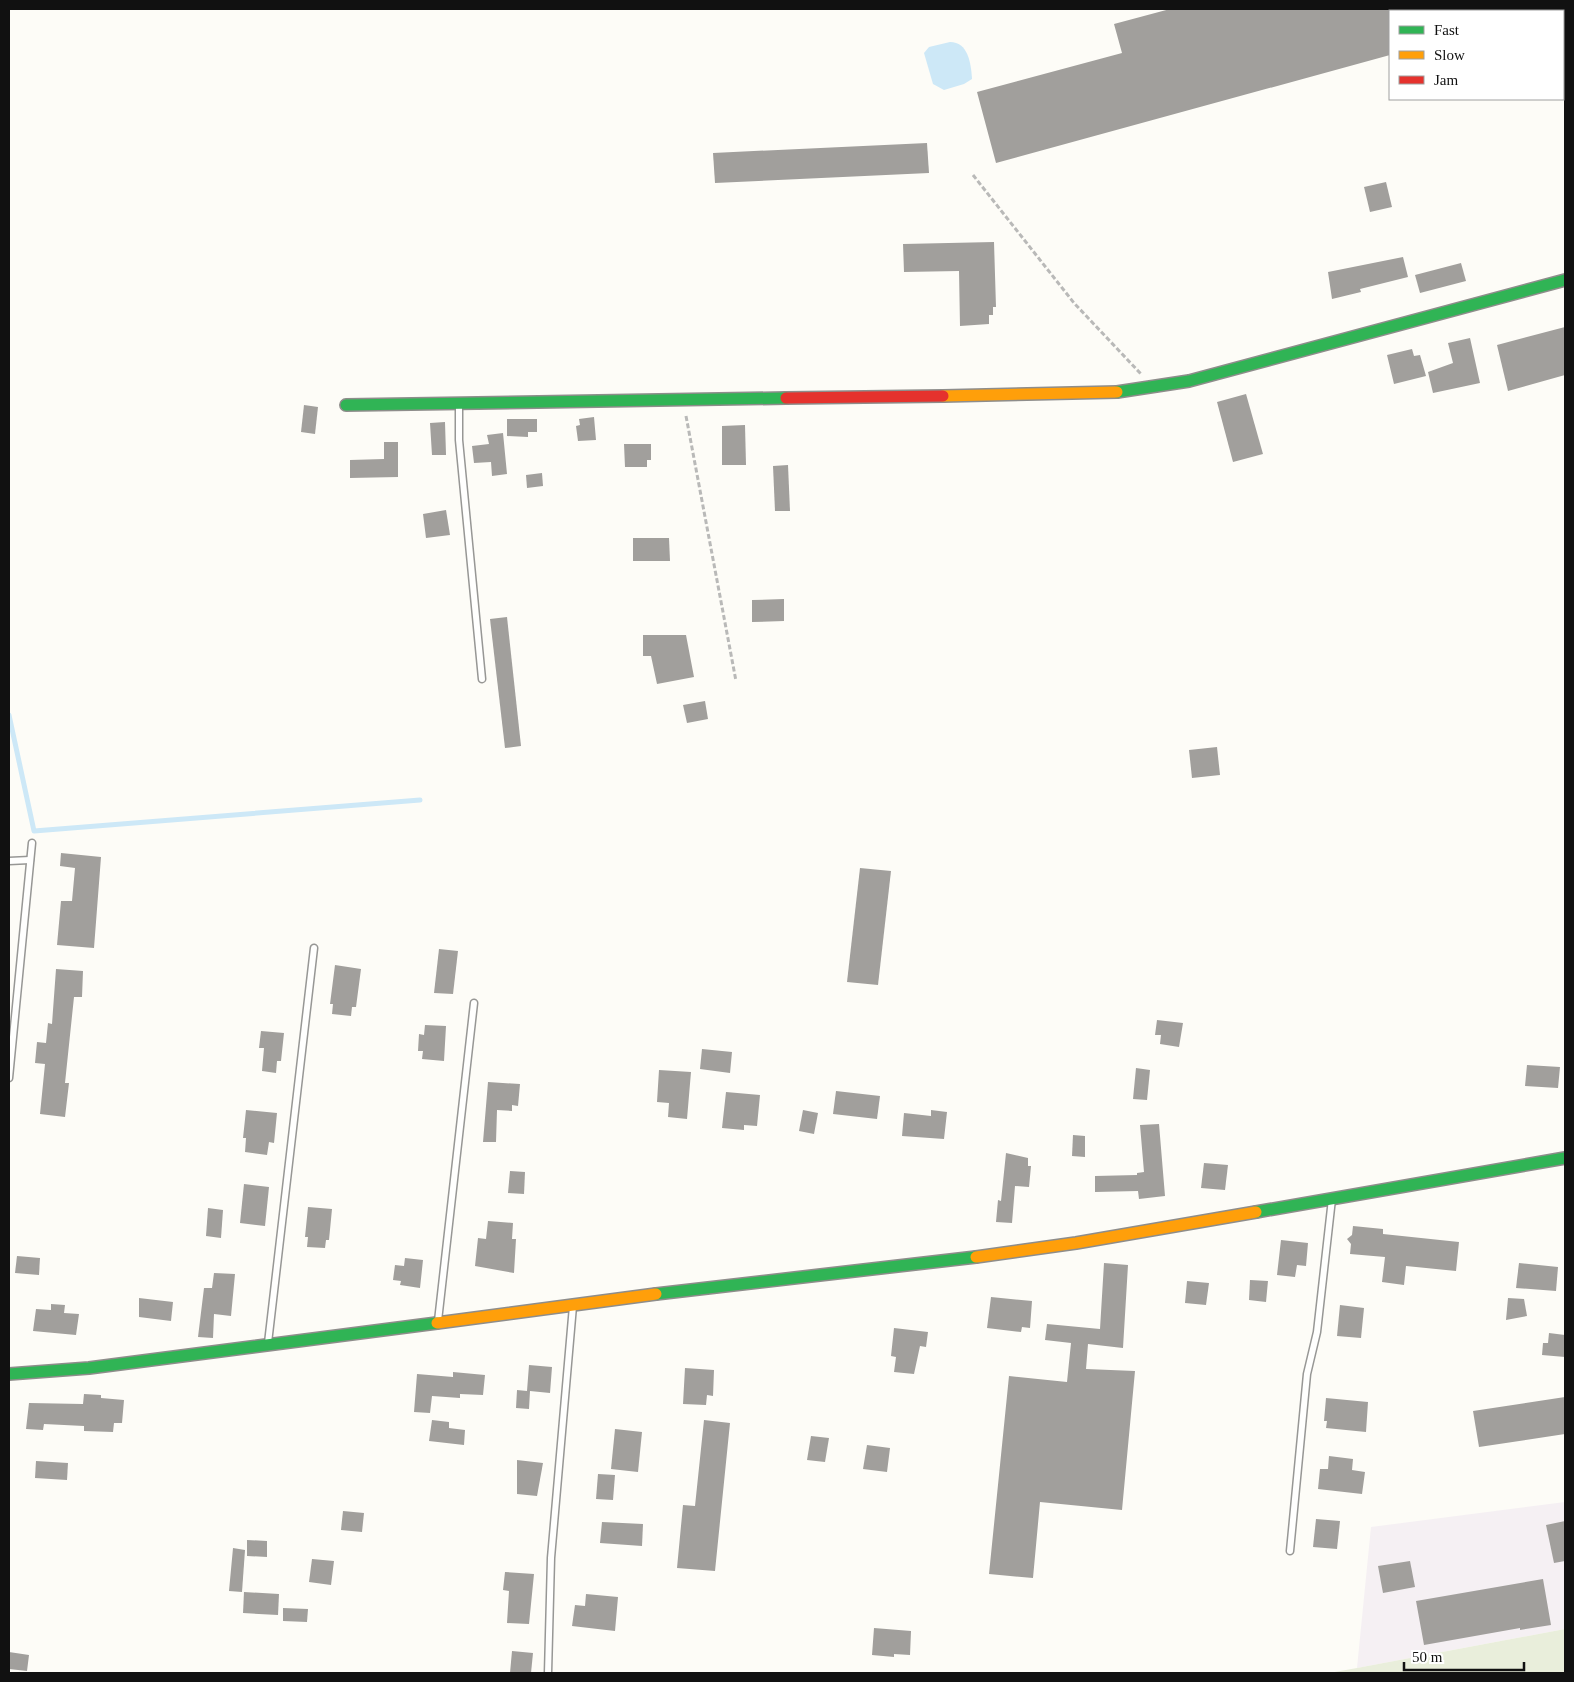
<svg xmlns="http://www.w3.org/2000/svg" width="1574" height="1682" font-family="Georgia,serif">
<rect width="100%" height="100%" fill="#fdfcf7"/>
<path fill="#f5f0f3" d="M1565,1502V1629L1357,1668L1371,1527Z"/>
<path fill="#e9eedb" d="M1565,1629V1673H1329L1357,1668Z"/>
<path fill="#cde8f7" d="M950,42C968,42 971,63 972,79L964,84L944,90L933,84L924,53L929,47Z"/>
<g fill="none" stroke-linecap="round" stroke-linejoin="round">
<path stroke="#cde8f7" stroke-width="5" d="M9,715L34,831L420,800"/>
</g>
<g fill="#a19f9c">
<path d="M1170,9H1390V55L996,163L977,92L1122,53L1114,24Z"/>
<path d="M927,143L929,173L715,183L713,153Z"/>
<path d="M1386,182L1392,207L1370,212L1364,187Z"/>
<path d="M994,242L996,307H993V315H989V324L960,326L959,271L904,272L903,244Z"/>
<path d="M1403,257L1408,277L1360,289L1361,292L1332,299L1328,272Z"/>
<path d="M1461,263L1466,281L1420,293L1415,275Z"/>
<path d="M1565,327V375L1508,391L1497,345Z"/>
<path d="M1470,338L1480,383L1433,393L1428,372L1453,363L1448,343Z"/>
<path d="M1412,349L1414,356L1420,355L1426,376L1394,384L1387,355Z"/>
<path d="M1246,394L1263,454L1233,462L1217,402Z"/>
<path d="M304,405L318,407L315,434L301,432Z"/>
<path d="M594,417L596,440L578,441L576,426L580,425L579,419Z"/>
<path d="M507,419H537V432H528V437L507,436Z"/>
<path d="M445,422L446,455H432L430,423Z"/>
<path d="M745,425L746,465H722V426Z"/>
<path d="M503,433L507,474L492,476L491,462L474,463L472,446L489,444L487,435Z"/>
<path d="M384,442H398V477L350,478V460L384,459Z"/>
<path d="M624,444H651V460H647V467H625Z"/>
<path d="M788,465L790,511H775L773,466Z"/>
<path d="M542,473L543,486L527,488L526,475Z"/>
<path d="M446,510L450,535L426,538L423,514Z"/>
<path d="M633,538H669L670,561H633Z"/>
<path d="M784,599V621L752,622V600Z"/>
<path d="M507,617L521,746L505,748L490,619Z"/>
<path d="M643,635H686L694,677L657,684L651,656H643Z"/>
<path d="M705,701L708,719L687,723L683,705Z"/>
<path d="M1217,747L1220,775L1192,778L1189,750Z"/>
<path d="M61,853L101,857L94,948L57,945L61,901H72L75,868L60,866Z"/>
<path d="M860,868L891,871L878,985L847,982Z"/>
<path d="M439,949L458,951L453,994L434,993Z"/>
<path d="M335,965L361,969L356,1007H352L351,1016L332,1014L333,1004H330Z"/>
<path d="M56,969L83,971L82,997H74L65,1083H69L65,1117L40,1114L45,1064L35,1063L37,1042L46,1043L48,1023L52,1024Z"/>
<path d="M1157,1020L1183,1023L1179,1047L1160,1044L1161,1035H1155Z"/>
<path d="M425,1025L446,1026L444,1061L422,1059L423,1051H418L419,1034L424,1035Z"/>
<path d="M261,1031L284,1033L281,1061H277L276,1073L262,1071L264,1048H259Z"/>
<path d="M702,1049L732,1052L730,1073L700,1069Z"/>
<path d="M1527,1065L1560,1067L1558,1088L1525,1086Z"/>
<path d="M1136,1068L1150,1070L1147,1100L1133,1099Z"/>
<path d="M659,1070L691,1072L687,1119L668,1117L669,1103L657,1102Z"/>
<path d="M488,1082L520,1084L518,1106L512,1105V1111L497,1110L496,1142H483Z"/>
<path d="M836,1091L880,1096L877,1119L833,1114Z"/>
<path d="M726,1092L760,1095L757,1126L744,1125V1130L722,1128Z"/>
<path d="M246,1110L277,1113L274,1143L269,1142L267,1155L245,1152L246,1138H243Z"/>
<path d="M803,1110L818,1113L814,1134L799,1131Z"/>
<path d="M931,1110L947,1112L944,1139L902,1136L904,1113L931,1116Z"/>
<path d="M1159,1124L1165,1196L1139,1199L1138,1191L1095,1192V1176L1137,1175V1173L1144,1172L1140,1125Z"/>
<path d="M1073,1135L1085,1136V1157L1072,1156Z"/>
<path d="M1006,1153L1028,1158V1166H1031L1029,1187L1015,1186L1012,1223L996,1222L998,1200L1001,1201Z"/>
<path d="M1204,1163L1228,1165L1225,1190L1201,1188Z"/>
<path d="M510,1171L525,1172L524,1194L508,1193Z"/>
<path d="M244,1184L269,1187L265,1226L240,1223Z"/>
<path d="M308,1207L332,1209L329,1240H326L325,1248L307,1247L308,1237H305Z"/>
<path d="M208,1208L223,1210L221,1238L206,1236Z"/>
<path d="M488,1221L513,1223L512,1239H516L514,1273L475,1266L478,1238L486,1239Z"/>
<path d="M1353,1226L1383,1229V1234L1459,1242L1456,1271L1406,1266L1404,1285L1382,1282L1385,1257L1350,1254L1351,1244L1347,1239L1352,1235Z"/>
<path d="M1281,1240L1308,1243L1306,1266L1297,1265L1295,1277L1277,1275Z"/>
<path d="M17,1256L40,1258L39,1275L15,1273Z"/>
<path d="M405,1258L423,1260L420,1288L400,1285L401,1281L393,1280L395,1265L404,1266Z"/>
<path d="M1104,1263L1128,1265L1123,1348L1088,1344L1086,1369L1135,1371L1122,1510L1040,1502L1033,1578L989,1574L1009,1376L1067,1382L1071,1343L1045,1340L1047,1324L1100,1329Z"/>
<path d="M1519,1263L1558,1267L1556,1291L1516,1288Z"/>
<path d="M214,1273L235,1274L231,1316L214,1314L213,1338L198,1337L204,1288H212Z"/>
<path d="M1250,1280L1268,1281L1266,1302L1249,1300Z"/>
<path d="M1187,1281L1209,1283L1206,1305L1185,1303Z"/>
<path d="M991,1297L1032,1301L1030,1328L1022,1327L1021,1332L987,1328Z"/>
<path d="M139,1298L173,1302L171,1321L139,1317Z"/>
<path d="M1508,1298L1524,1299L1527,1316L1506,1320Z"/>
<path d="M51,1304L65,1305L64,1313L79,1314L76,1335L33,1331L36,1309L51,1310Z"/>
<path d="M1340,1305L1364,1308L1361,1338L1337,1336Z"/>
<path d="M894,1328L928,1332L926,1347L920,1346L914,1374L894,1372L896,1357L891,1356Z"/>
<path d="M1549,1333L1565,1335V1357L1542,1355L1543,1343H1548Z"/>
<path d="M529,1365L552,1367L550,1393L530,1391L529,1409L516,1408L517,1390L527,1391Z"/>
<path d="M685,1368L714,1370L713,1396L707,1395L706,1405L683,1404Z"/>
<path d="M453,1372L485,1375L483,1395L460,1394V1398L432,1396L430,1413L414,1412L417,1374L453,1377Z"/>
<path d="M84,1394L101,1395V1398L124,1400L122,1423H114L113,1432L84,1431V1426L44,1424L43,1430L26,1429L29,1403L83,1404Z"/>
<path d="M1565,1397V1434L1479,1447L1473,1411Z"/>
<path d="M1326,1398L1368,1402L1366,1432L1326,1428L1327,1421H1324Z"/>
<path d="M432,1420L449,1422V1428L465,1430L464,1445L429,1441Z"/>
<path d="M704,1420L730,1423L715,1571L677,1568L683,1505L695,1506Z"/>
<path d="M615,1429L642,1432L638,1472L611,1469Z"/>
<path d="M811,1436L829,1438L825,1462L807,1460Z"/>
<path d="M867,1445L890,1448L887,1472L863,1469Z"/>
<path d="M1329,1456L1353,1459L1352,1470L1365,1472L1362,1494L1318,1489L1320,1469H1328Z"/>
<path d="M517,1460L543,1463L537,1496L517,1494Z"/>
<path d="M36,1461L68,1463L67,1480L35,1478Z"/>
<path d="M598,1474L615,1475L613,1500L596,1499Z"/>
<path d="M343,1511L364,1513L362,1532L341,1530Z"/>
<path d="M1316,1519L1340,1521L1337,1549L1313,1547Z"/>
<path d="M1565,1521V1561L1554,1563L1546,1525Z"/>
<path d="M602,1522L643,1524L642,1546L600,1543Z"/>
<path d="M247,1540L267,1541V1557L247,1556Z"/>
<path d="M233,1548L245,1550L242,1592L229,1591Z"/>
<path d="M312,1559L334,1561L331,1585L309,1582Z"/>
<path d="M1410,1561L1415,1587L1383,1593L1378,1566Z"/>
<path d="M505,1572L534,1574L529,1624L507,1623L509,1591L503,1590Z"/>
<path d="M1543,1579L1551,1625L1520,1630V1628L1424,1645L1416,1601Z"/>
<path d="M244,1592L279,1594L278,1615L243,1613Z"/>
<path d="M586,1594L618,1597L615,1631L572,1626L575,1605L585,1606Z"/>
<path d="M283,1608L308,1609L307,1622L283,1621Z"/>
<path d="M874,1628L911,1631L910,1655L894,1654V1657L872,1655Z"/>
<path d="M512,1651L533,1653L531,1673H510Z"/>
<path d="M9,1652L29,1655L27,1671L9,1669Z"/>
</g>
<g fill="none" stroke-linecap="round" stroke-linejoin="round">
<defs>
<g id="lane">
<path d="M459,405V440L482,679"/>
<path d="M9,861L30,860"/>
<path d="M9,1078L32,843"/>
<path d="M438,1321L474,1003"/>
<path d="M268,1343L314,948"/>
<path d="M1290,1551L1307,1374L1317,1332L1332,1199"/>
<path d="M548,1673L551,1558L573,1306"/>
</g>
<g id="fast">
<path d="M1117,392L1189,381L1565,280"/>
<path d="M346,405L786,398"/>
<path d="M1256,1212L1565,1158"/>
<path d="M656,1294L976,1257"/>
<path d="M9,1374L89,1368L437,1323"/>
</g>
<g id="slow">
<path d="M943,396L1117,392"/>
<path d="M976,1257L1076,1243L1256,1212"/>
<path d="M437,1323L656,1294"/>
</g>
<path id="jam" d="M786,398L943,396"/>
</defs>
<use href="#lane" stroke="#979795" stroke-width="9"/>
<use href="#fast" stroke="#8e8d8b" stroke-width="14"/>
<use href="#slow" stroke="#8e8d8b" stroke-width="14"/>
<use href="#jam" stroke="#8e8d8b" stroke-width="14"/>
<g stroke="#b9b9b8" stroke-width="3" stroke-dasharray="5 2.5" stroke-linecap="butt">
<path d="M973,175L1074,303L1141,374"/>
<path d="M686,416L736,681"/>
</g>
<use href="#lane" stroke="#fffffe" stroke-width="6"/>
<use href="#fast" stroke="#30b455" stroke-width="11"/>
<use href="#slow" stroke="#ff9f0a" stroke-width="11"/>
<use href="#jam" stroke="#e5322d" stroke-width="11"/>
</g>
<rect width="1574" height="1682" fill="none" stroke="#111111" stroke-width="20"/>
<rect x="1389" y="10" width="175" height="90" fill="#ffffff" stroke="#a0a0a0"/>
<rect x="1399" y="26" width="25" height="8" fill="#30b455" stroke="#a0a0a0"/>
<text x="1434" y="35" font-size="15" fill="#111111">Fast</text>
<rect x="1399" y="51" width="25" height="8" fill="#ff9f0a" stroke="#a0a0a0"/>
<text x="1434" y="60" font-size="15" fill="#111111">Slow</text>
<rect x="1399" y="76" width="25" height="8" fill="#e5322d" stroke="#a0a0a0"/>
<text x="1434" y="85" font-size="15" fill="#111111">Jam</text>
<path d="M1404 1662v8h120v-8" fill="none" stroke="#111111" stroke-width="2.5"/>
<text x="1412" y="1662" font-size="15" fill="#111111" stroke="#ffffff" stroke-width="4" paint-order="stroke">50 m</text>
</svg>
